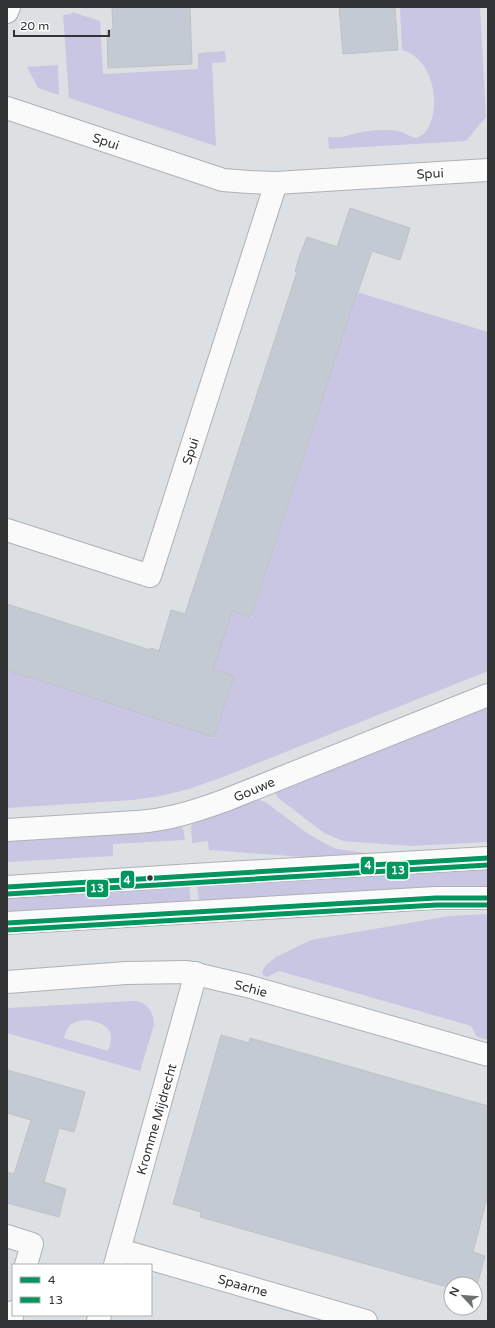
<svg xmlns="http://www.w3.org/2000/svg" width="495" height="1328" font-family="'Varela Round',sans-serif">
<rect width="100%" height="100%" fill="#dde0e3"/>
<g fill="#c8c6e2" fill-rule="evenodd">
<path d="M400,7H480L486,117L466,141L329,149L328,137C345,139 352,133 368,131C379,130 391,129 402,132C407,134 411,137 416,138C422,136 425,133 428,128C442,103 432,58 402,50Z"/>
<path d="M72,12L100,21L103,74L198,69V53L225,51L226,62L212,63L216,146L69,98L63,15L71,14Z"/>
<path d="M58,65L59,95L38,88L27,67Z"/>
<path d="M357,292L488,332V671L223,777L189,789L161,796L133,800L7,808V670L212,736V738H214L234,676L212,670L232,611L252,618L253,616L252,615Z"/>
<path d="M488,706V842L411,846L343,841L324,833L277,797L276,793L279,790Z"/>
<path d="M260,800L267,803C286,817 313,840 335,848C346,852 358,850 368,854L316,858L209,850L208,841L192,843L191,826L193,824L251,802Z"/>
<path d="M181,827L183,828L185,840L113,844V856L7,862V841L148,832Z"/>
<path d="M488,866V889L199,903L197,884Z"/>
<path d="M189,884L191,903L7,914V897Z"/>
<path d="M488,914V1040L477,1037L471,1026L468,1025L279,971L267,977L263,975L262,972L266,965L276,957L311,940L449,916Z"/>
<path d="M133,1001C146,1001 154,1011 154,1025L140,1071L7,1033V1008ZM88,1020C108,1024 116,1031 108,1051L64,1038C68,1023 74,1021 88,1020Z"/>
</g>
<g fill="#c4cad3" stroke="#c0c1c4">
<path d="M112,7H190L192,64L108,68L107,30L113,29Z"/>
<path d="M339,7H395L398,50L343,54Z"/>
<path d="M350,208L410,228L400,260L372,251L358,292H357L251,617L232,611L213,669L234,676L214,737L7,670V604L150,650L151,648L159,651L171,610L185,614L297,272L295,271L300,255L307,237L337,247Z"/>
<path d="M221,1035L249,1043L250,1038L488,1106V1194L473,1252L485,1256L475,1293V1284H451V1288L200,1217L201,1212L173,1204Z"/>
<path d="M7,1070L85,1092L74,1132L59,1128L44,1182L66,1189L59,1217L7,1203V1172L14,1174L31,1120L7,1113Z"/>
</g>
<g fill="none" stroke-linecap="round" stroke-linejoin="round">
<defs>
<g id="street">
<path d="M7,12L9,7"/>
<path d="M7,108L223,180L249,182L276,183L488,170"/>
<path d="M7,530L150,576L276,183"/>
<path d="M7,830L137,822C168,820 196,811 226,800L488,695"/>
<path d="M7,982L126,973L187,972L247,986L488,1055"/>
<path d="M7,1236L32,1244L26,1265"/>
<path d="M120,1250L366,1321"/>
<path d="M115,1265L196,973"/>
<path d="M11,1321L13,1312"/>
<path d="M98,1321L100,1315"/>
</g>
<g id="secondary">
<path d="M7,887L193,875L488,858"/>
<path d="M7,923L436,898H488"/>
</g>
</defs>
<use href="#street" stroke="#aeb1b3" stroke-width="24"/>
<use href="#secondary" stroke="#aeb1b3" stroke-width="24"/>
<use href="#street" stroke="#fafafb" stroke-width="22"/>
<use href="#secondary" stroke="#fafafb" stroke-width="22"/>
<defs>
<g id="bus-1">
<path d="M7,887L488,858"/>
<path d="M7,923L436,898H488"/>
</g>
<g id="bus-2">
<path d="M7,894L488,865"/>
<path d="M7,930L436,905H488"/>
</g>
</defs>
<use href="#bus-1" stroke="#fff" stroke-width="8"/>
<use href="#bus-2" stroke="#fff" stroke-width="8"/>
<use href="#bus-1" stroke="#00965e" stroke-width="5"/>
<use href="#bus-2" stroke="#00965e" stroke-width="5"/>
</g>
<circle fill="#313334" stroke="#fff" stroke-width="1.5" cx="150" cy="878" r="3.5"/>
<g text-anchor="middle" stroke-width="4" stroke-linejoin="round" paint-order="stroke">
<g font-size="13" fill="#313334" stroke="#fff">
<text transform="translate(106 141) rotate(19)" y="5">Spui</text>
<text transform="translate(430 173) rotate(-3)" y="5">Spui</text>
<text transform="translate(190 451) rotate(-72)" y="5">Spui</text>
<text transform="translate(254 789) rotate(-23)" y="5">Gouwe</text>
<text transform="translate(251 988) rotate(15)" y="5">Schie</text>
<text transform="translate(156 1119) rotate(-74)" y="5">Kromme Mijdrecht</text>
<text transform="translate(243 1285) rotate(16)" y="5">Spaarne</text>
</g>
</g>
<g stroke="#fff" stroke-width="1.5">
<rect x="360" y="856" width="15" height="19" rx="4" fill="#00965e"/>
<rect x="386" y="861" width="23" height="19" rx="4" fill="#00965e"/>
<rect x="120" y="870" width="15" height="19" rx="4" fill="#00965e"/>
<rect x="86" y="879" width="23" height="19" rx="4" fill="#00965e"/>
</g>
<g font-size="11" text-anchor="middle" font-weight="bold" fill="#fff">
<text x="368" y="869">4</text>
<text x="398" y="874">13</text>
<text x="127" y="884">4</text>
<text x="97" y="892">13</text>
</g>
<rect width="495" height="1328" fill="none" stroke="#313334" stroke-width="16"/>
<rect x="12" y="1264" width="140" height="52" fill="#ffffff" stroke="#adadae"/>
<rect x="20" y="1277" width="20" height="6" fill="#00965e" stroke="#adadae"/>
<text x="48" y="1284" font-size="12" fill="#313334">4</text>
<rect x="20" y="1297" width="20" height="6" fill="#00965e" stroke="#adadae"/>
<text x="48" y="1304" font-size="12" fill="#313334">13</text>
<g transform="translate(463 1296) rotate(296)"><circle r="19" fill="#ffffff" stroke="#adadae"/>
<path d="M0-3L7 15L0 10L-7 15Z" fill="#6d7071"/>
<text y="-6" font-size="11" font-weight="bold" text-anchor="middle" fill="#313334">N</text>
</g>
<path d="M14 30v6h95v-6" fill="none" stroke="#313334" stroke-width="2"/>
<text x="20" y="30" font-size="12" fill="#313334" stroke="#ffffff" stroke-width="3" paint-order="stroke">20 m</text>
</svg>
